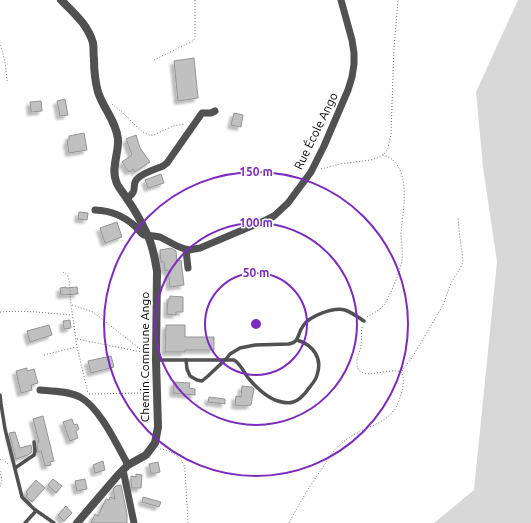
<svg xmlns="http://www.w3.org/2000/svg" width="531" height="523" font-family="Ubuntu,sans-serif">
<defs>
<filter id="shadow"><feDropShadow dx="-3.5" dy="3.5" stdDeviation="1" flood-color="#0004"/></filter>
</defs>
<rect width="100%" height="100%" fill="#fff"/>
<path fill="#d8d8d8" d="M518,0H531V523H434L474,490L497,262L483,167L476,92Z"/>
<g fill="#c0c0c0" stroke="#959595" filter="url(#shadow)">
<path d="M194,58L198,98L178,101L174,61Z"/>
<path d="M65,99L68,115L60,116L57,101Z"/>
<path d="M41,101L42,111L31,112L30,102Z"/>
<path d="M234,113L243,115L241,127L231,125Z"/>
<path d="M84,133L87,150L69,153L67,141L69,140V136Z"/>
<path d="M136,135L140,148L150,162L135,172L133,169L129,172L122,162L132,155L126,139Z"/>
<path d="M161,174L164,183L148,188L145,180Z"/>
<path d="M79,212L88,213L87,220L78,219Z"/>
<path d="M117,222L122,237L105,243L100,228Z"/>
<path d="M171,248L176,251L177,261L181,260L184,285L170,287L168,270L165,271L164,262H161L160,250Z"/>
<path d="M66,287V288L77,287L78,294L61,295L60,288Z"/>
<path d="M170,296L183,297V312H176V315L167,314L168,299H170Z"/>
<path d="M70,320L71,328L64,329L63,321Z"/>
<path d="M49,325L52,335L30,342L27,331Z"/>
<path d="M166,325H185V337H214V350H185V352H165Z"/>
<path d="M111,356L114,367L91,373L88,361Z"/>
<path d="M27,368V371L34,369L38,383L31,385L32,390L21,393L16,371Z"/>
<path d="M174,382L190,383L189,388L195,389V395L173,393Z"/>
<path d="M242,386L252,387L254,389L251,405L243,406L235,405L236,396L241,397Z"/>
<path d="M209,397L225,399V404L208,402Z"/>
<path d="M43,416L54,461L50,462L51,465L45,466L41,451L38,452L37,443L39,442L33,419Z"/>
<path d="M72,419L74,425L77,424L79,429L76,431L78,438L70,441L63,422Z"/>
<path d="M15,432L20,448L31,445L32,451L31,453L28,455L16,459L9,433Z"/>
<path d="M103,461L105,470L95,473L93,465Z"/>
<path d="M158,462L160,472L151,474L149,464Z"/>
<path d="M136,474L142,475L141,488H132L131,482V476L136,477Z"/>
<path d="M53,479L62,486L56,493L48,485Z"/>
<path d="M85,479L87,489L77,491L75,481Z"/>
<path d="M36,480L45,488L32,502L26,496L28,494L26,492Z"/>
<path d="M121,485L127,514V523H91L95,514L98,516L106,499L109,500L110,497L115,499L113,489L116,486Z"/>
<path d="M143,497L161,502L159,507L142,502Z"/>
<path d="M66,506L72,513L64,521L58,515Z"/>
</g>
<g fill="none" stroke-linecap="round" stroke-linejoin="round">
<g stroke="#737373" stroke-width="1" stroke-dasharray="1 2" stroke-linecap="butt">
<path d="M0,45C5,57 6,69 7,81"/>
<path d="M154,60L193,41L195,38V0"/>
<path d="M112,104L123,113L137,127L143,132L149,135H154L173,126L185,124"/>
<path d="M321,169L340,164L371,160L380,157L386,152L388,148L391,134L394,47L398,0"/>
<path d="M63,272L68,276L69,280L71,305L77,347L88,393"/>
<path d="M72,305L93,312L144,352"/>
<path d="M0,312C24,310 47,313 71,315"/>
<path d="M367,317C373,313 379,311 384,305C390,296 401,270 402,259C403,250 401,241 401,232C403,211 410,178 394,161C391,158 387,156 383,155"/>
<path d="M77,339L142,352"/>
<path d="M44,355L76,347"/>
<path d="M402,371L413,356L443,305L451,283L461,267L463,260L459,230L458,218"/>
<path d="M89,394L142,393L147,390L148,385V366"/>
<path d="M160,449C171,450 184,458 185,470L188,523"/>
<path d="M0,460L2,459L8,464"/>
<path d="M0,471L2,480L0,487"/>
<path d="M289,523C300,502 312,482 326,463C330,456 335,449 341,444C346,439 353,435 359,432C371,426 387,421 395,409C400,401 407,380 401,372C390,366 358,384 357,364C356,358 360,352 361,346C362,339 361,333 362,327"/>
</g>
<g stroke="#515151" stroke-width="3.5">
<path d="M156,360H234C241,364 244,373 249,379C256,387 266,396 275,400C281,402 287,404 293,402C300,400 305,394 309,388C312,384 316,380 317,375C323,358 313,345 297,340"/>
<path d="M186,360L187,369L190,376L197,380L202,381L208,376L226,359L230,354L240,348L255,345L289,344C300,342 297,334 303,326C309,316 333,307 345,310C351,312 358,317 364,321"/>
<path d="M0,395L1,404L5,429L22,497L34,509L54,523"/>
<path d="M15,468L34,455L35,451L34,442"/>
<path d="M25,523L36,511"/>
</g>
<g stroke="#515151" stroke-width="7">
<path d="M127,198C139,191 131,185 137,179C142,173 156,169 163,166L167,163L202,113H211L215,111"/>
<path d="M95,210C111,211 122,215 135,226C138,229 140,233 144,235L154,236L160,237L177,246L185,249L189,250L200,248L266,220L274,216L288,203L311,172L324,146L348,90L352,77L354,64V53L352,40L341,0"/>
<path d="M186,250L188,268"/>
<path d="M40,390C53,391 68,391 80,397C100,408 117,445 128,465"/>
<path d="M123,470L134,523"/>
</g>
<path stroke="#515151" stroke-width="8" d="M61,0C74,13 88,25 93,43C94,48 93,54 94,59C94,70 95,81 98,92C103,108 116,121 118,139C119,152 111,169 116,181C118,188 124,193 127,199C135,210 142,223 148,236C153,247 155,259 157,271L156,360L158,427L155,443L146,455L128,465L118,475L77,523"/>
</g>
<g fill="none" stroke="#7b2cbf" stroke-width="2">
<circle cx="256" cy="324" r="51"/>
<circle cx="256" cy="324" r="101"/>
<circle cx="256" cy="324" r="152"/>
</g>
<g text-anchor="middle" stroke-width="3" stroke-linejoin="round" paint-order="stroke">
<g font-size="12" fill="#000" stroke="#fff">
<text transform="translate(316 131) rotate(-64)" y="4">Rue École Ango</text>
<text transform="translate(145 357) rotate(-90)" y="4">Chemin Commune Ango</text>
</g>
</g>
<circle cx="256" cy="324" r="6" fill="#7b2cbf" stroke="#fff" stroke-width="2"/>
<g font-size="12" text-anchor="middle" font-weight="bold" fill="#7b2cbf" stroke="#fff" stroke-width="3" stroke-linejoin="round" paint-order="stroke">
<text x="256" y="176">150 m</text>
<text x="256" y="227">100 m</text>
<text x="256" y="277">50 m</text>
</g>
</svg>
